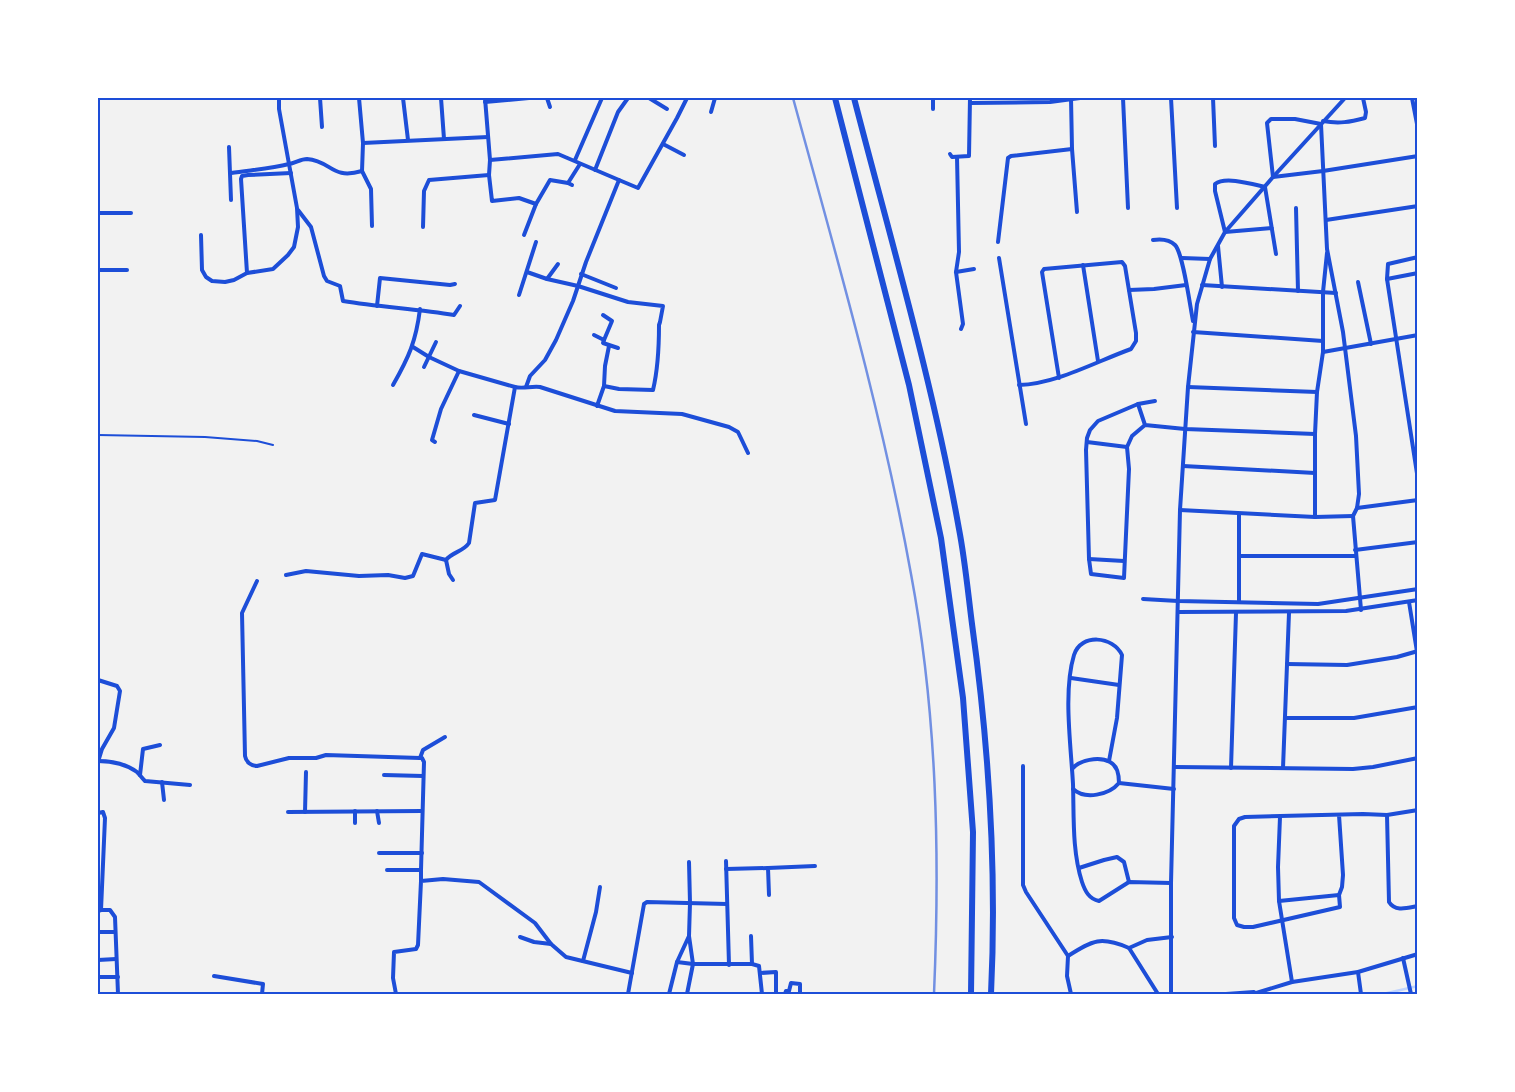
<svg xmlns="http://www.w3.org/2000/svg" width="1515" height="1092" font-family="Barlow,sans-serif">
<rect width="100%" height="100%" fill="#f2f2f2"/>
<g fill="none" stroke-linecap="round" stroke-linejoin="round">
<path stroke="#bfd3fe" stroke-width="2.5" d="M1383,994L1418,986"/>
<path stroke="#1d4ed8" stroke-width="2" d="M98,435L205,437L257,441L273,445"/>
<g stroke="#1d4ed8" stroke-width="4">
<path d="M320,98L322,127"/>
<path d="M359,98L363,143L362,171L371,189L372,226"/>
<path d="M403,98L408,140"/>
<path d="M441,98L444,139"/>
<path d="M485,98L490,160L489,175L492,201L519,198L536,204"/>
<path d="M547,98L550,107"/>
<path d="M649,98L667,109"/>
<path d="M1071,98L1072,149L1077,212"/>
<path d="M1123,98L1128,208"/>
<path d="M1171,98L1177,208"/>
<path d="M1213,98L1215,146"/>
<path d="M1412,98L1418,129"/>
<path d="M485,102L529,98"/>
<path d="M970,103L1050,102L1080,98"/>
<path d="M933,109V98"/>
<path d="M711,112L715,98"/>
<path d="M1323,121C1339,124 1350,122 1365,118L1366,112L1363,98"/>
<path d="M363,143L488,137"/>
<path d="M663,144L684,155"/>
<path d="M229,147L231,200"/>
<path d="M950,154L952,157L969,156L970,98"/>
<path d="M957,157L959,252L956,272L963,324L961,329"/>
<path d="M490,160L558,154L619,180L586,262L573,301L556,340L545,360L530,376L526,387"/>
<path d="M575,160L602,98"/>
<path d="M595,170L618,112L628,98"/>
<path d="M231,173C250,170 270,169 289,164C295,163 301,159 307,159C332,161 331,180 362,171"/>
<path d="M619,180L638,188L677,118L687,98"/>
<path d="M572,185L568,183L580,164"/>
<path d="M1296,208L1298,291"/>
<path d="M298,210L311,227L324,276L327,281L340,286L343,301C380,307 417,309 454,315L460,306"/>
<path d="M98,213H131"/>
<path d="M1326,220L1418,206"/>
<path d="M423,227L424,191L429,180L489,175"/>
<path d="M1272,228L1225,232L1215,191V184C1225,176 1252,184 1265,187L1276,254"/>
<path d="M201,235L202,270L206,277L212,281L225,282L234,280L247,273L273,269L288,255L294,247L298,227L297,208L279,109V98"/>
<path d="M524,235L536,204L550,180L568,183"/>
<path d="M1153,240C1160,239 1169,239 1175,245C1183,253 1190,306 1193,321"/>
<path d="M998,242L1008,158L1011,156L1072,149"/>
<path d="M1218,246L1222,287"/>
<path d="M1418,257L1388,264L1387,279L1418,480"/>
<path d="M999,258L1026,424"/>
<path d="M1182,258L1210,259"/>
<path d="M1083,265L1098,361"/>
<path d="M98,270H127"/>
<path d="M527,272L547,279L558,264"/>
<path d="M956,272L974,269"/>
<path d="M247,273L241,179L242,176L248,175L291,173"/>
<path d="M581,274L616,288"/>
<path d="M547,279L578,286L628,302L663,306L660,322L659,325C659,346 658,369 653,390L619,389L604,386"/>
<path d="M1387,279L1418,273"/>
<path d="M1358,282L1371,344"/>
<path d="M1202,285L1336,293"/>
<path d="M1129,290L1154,289L1186,285"/>
<path d="M519,295L536,242"/>
<path d="M377,306L380,278L450,285L455,284"/>
<path d="M603,315L612,321L604,340"/>
<path d="M1193,332L1323,341"/>
<path d="M594,335L604,340L603,343L618,348"/>
<path d="M413,347L429,357L459,371L515,387C523,389 531,386 540,387L615,411L682,414L729,427L738,432L748,453"/>
<path d="M1323,352L1418,335"/>
<path d="M424,367L436,342"/>
<path d="M393,385C409,357 416,341 420,309"/>
<path d="M1019,385C1056,384 1095,362 1131,349L1136,341V333L1125,266L1122,262L1044,269L1042,272L1059,378"/>
<path d="M1188,387L1317,392"/>
<path d="M1138,404L1155,401"/>
<path d="M597,406L604,386L605,366L609,346"/>
<path d="M474,415L509,424"/>
<path d="M1145,425L1138,404L1098,421L1090,430L1087,438L1086,450L1089,559L1091,574L1124,578L1129,469L1127,447L1132,436L1145,425L1185,429L1315,434"/>
<path d="M435,442L432,440L441,409L459,371"/>
<path d="M1087,442L1127,447"/>
<path d="M1183,466L1315,473"/>
<path d="M1357,508L1418,500"/>
<path d="M1180,510L1315,517L1353,516"/>
<path d="M1315,517V434L1317,392L1323,352V292L1327,253"/>
<path d="M1355,550L1418,542"/>
<path d="M1239,556H1355"/>
<path d="M1089,559L1124,561"/>
<path d="M446,560L449,574L453,580"/>
<path d="M286,575L306,571L359,576L388,575L405,578L413,576L422,554L446,560C452,552 463,552 469,543L475,503L495,500L515,387"/>
<path d="M257,581L242,613L245,756C246,762 251,766 257,766L289,758H316L326,755L420,758"/>
<path d="M1143,599L1178,601L1318,604L1418,589"/>
<path d="M1239,602V514"/>
<path d="M1409,602L1418,658"/>
<path d="M1361,610L1353,516L1357,508L1359,494L1356,436L1343,332L1327,249L1321,124L1295,119H1271L1267,123L1273,177L1323,171L1418,156"/>
<path d="M1178,612L1346,611L1418,600"/>
<path d="M1287,664L1347,665L1397,657L1418,651"/>
<path d="M1071,678L1119,685"/>
<path d="M98,680L117,686L120,691L114,728L102,749L98,762"/>
<path d="M1285,718H1354L1418,707"/>
<path d="M420,758H422L424,762L421,870"/>
<path d="M420,758L423,750L445,737"/>
<path d="M98,761C111,761 126,764 137,772C140,775 142,778 145,781L190,785"/>
<path d="M1109,761L1117,718L1122,655C1113,636 1081,633 1074,655C1063,691 1071,746 1073,784C1074,816 1072,851 1082,882C1085,891 1089,899 1099,901L1129,882L1171,883"/>
<path d="M1023,766V885L1026,892L1068,956C1093,940 1101,936 1129,948"/>
<path d="M1175,767L1353,769L1373,767L1418,758"/>
<path d="M1231,768L1236,613"/>
<path d="M1283,768L1289,613"/>
<path d="M1072,769C1079,760 1099,756 1110,762C1118,766 1119,775 1119,783C1109,795 1085,800 1073,789"/>
<path d="M140,775L143,749L160,745"/>
<path d="M384,775L423,776"/>
<path d="M162,782L164,800"/>
<path d="M1119,783L1174,789"/>
<path d="M377,811L379,823"/>
<path d="M288,812L422,811"/>
<path d="M305,812L306,772"/>
<path d="M98,813L103,812L105,818L101,910L98,911"/>
<path d="M1339,815L1343,875L1342,887L1339,895L1340,907L1253,927H1244L1237,925L1234,918V826L1239,819L1245,817L1363,814L1387,815L1418,810"/>
<path d="M1387,815L1389,902C1395,912 1407,908 1418,906"/>
<path d="M1280,817L1278,867L1279,901L1292,982"/>
<path d="M355,823V811"/>
<path d="M379,853H422"/>
<path d="M726,861L729,965"/>
<path d="M1079,868L1104,860L1117,857L1124,862L1129,882"/>
<path d="M726,869L768,868"/>
<path d="M387,870H421V881"/>
<path d="M769,895L768,868L815,866"/>
<path d="M1279,901L1339,895"/>
<path d="M101,910H110L115,917L118,994"/>
<path d="M98,932H114"/>
<path d="M520,937L534,942L551,944"/>
<path d="M1068,956L1067,976L1071,994"/>
<path d="M1403,958L1411,994"/>
<path d="M98,960L116,959"/>
<path d="M583,961L596,912L600,887"/>
<path d="M677,962L693,964H752L751,936"/>
<path d="M752,964L759,966L762,994"/>
<path d="M1358,972L1361,994"/>
<path d="M760,973L776,972V994"/>
<path d="M214,976L263,984L262,994"/>
<path d="M98,977H118"/>
<path d="M396,994L393,978L394,952L416,949L418,945L421,881L443,879L479,882L535,923L551,944L566,957L632,973"/>
<path d="M628,994L644,904L647,902L727,904"/>
<path d="M669,994L677,962L689,936"/>
<path d="M687,994L693,964L689,936L690,903L689,862"/>
<path d="M785,994L786,991H789L791,983L800,984V994"/>
<path d="M1158,994L1129,948L1147,940L1172,937"/>
<path d="M1171,994V883L1180,510L1188,387L1197,304L1210,259L1225,232L1273,177L1345,98"/>
<path d="M1226,994L1254,992"/>
<path d="M1253,994L1292,982L1358,972L1418,954"/>
</g>
<g stroke="#1d4ed8" stroke-width="6">
<path d="M835,98L909,385L941,538L963,698L973,832L971,994"/>
<path d="M854,98C891,241 933,383 959,529C965,560 968,593 972,624C989,747 997,871 991,994"/>
</g>
<path stroke="#7290e2" stroke-width="2.5" d="M793,98C836,255 882,413 911,574C937,713 940,854 934,994"/>
</g>
<rect width="1515" height="1092" fill="none" stroke="#ffffff" stroke-width="198"/>
<rect x="99" y="99" width="1317" height="894" fill="none" stroke="#1d4ed8" stroke-width="2"/>
</svg>
